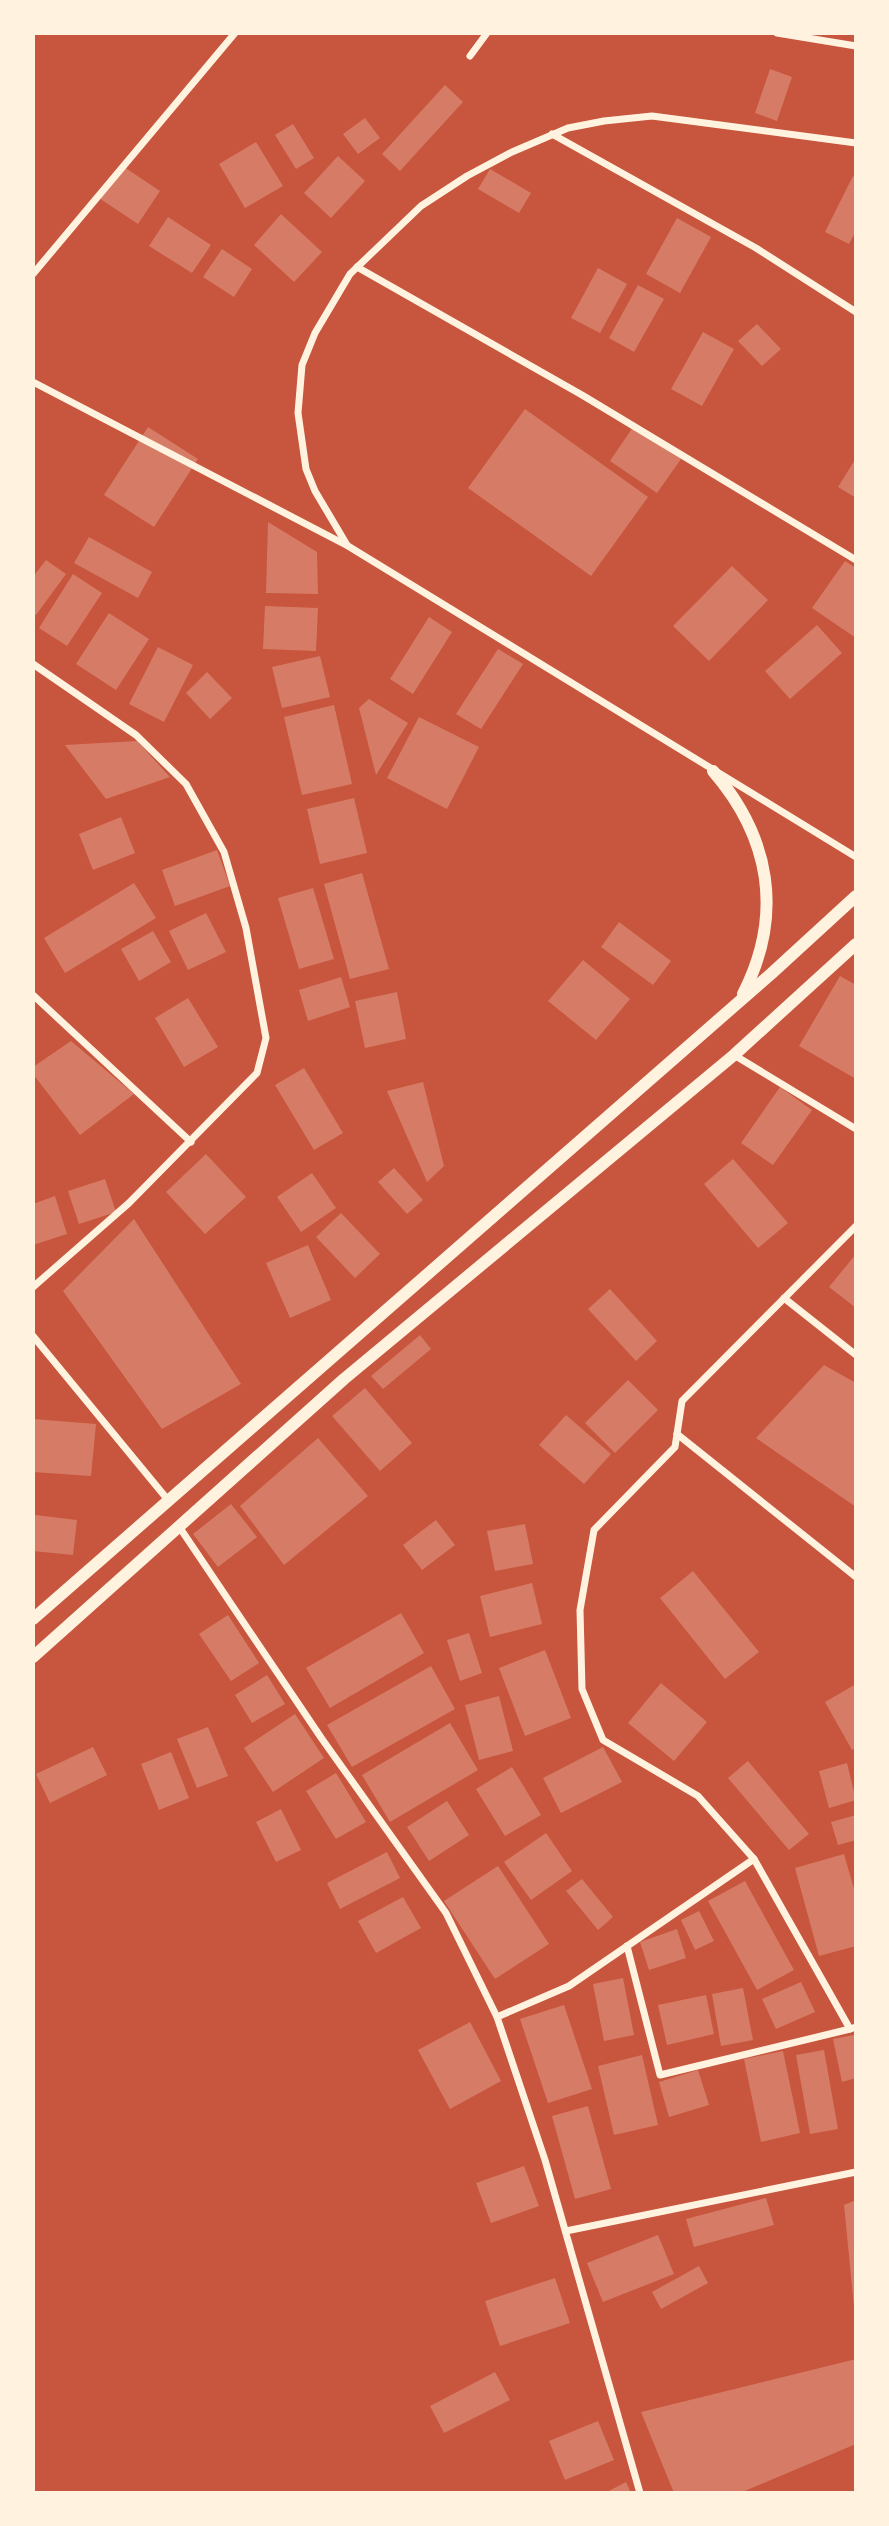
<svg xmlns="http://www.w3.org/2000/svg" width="889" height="2526" font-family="Helvetica,sans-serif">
<rect width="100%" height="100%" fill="#c8553d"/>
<g fill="#d67c66">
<path d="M770,69L792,77L777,121L755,113Z"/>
<path d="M445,85L463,102L400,171L382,154Z"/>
<path d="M365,118L380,138L358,154L343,134Z"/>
<path d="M293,124L314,158L296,169L275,135Z"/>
<path d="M256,142L283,186L245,208L219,164Z"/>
<path d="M338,156L365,181L331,218L304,193Z"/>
<path d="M121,165L160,191L138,224L99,198Z"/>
<path d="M490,169L531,193L519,213L478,189Z"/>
<path d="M853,176L856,178V231L849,244L825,232Z"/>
<path d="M281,214L322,252L294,282L254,245Z"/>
<path d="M168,217L211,245L192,273L149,246Z"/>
<path d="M677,218L711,237L680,293L646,274Z"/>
<path d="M222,249L252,269L234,297L203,277Z"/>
<path d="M598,268L627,284L600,333L571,318Z"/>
<path d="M638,285L664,299L634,352L609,338Z"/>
<path d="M757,324L781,349L762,366L738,341Z"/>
<path d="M703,332L734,349L702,406L671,389Z"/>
<path d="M525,409L648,497L591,576L468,488Z"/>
<path d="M148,427L198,459L154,527L104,495Z"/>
<path d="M633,427L681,459L657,493L610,461Z"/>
<path d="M856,458V498L838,487Z"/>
<path d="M268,522L317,552L318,594L266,593Z"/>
<path d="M89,537L152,572L138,598L74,563Z"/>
<path d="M46,560L66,574L36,615L33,613V577Z"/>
<path d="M845,561L856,568V638L812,608Z"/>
<path d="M732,566L768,600L709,661L673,626Z"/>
<path d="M73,574L102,593L67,646L39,628Z"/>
<path d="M265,606L318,608L316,651L263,649Z"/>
<path d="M109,613L149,639L116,690L76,664Z"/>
<path d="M429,617L452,632L413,694L390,679Z"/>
<path d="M817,625L842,653L790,699L765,671Z"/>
<path d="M158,647L193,665L164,722L129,704Z"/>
<path d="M498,649L523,664L481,729L456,714Z"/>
<path d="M320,656L330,697L282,708L272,667Z"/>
<path d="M207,672L232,698L210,719L186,693Z"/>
<path d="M369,699L408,723L376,775L359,708Z"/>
<path d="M334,705L352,784L302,795L284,717Z"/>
<path d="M419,717L479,747L447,809L387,778Z"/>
<path d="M137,741L170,777L106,799L65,745Z"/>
<path d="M354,798L367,853L320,864L307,809Z"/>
<path d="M121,817L135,853L93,870L79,834Z"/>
<path d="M217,850L230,886L175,906L162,870Z"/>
<path d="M362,873L389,969L350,979L324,884Z"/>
<path d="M134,883L156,918L65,973L44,938Z"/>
<path d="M313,888L334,959L299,969L278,898Z"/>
<path d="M206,913L226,952L188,970L169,931Z"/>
<path d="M619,922L671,961L653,985L601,947Z"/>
<path d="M153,931L171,962L139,981L121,949Z"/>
<path d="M583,960L630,999L596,1040L548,1001Z"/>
<path d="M840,976L856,985V1079L799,1046Z"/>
<path d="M341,977L350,1007L308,1021L299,990Z"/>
<path d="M397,992L406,1039L365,1048L355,1001Z"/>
<path d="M188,998L218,1047L184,1067L155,1018Z"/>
<path d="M71,1041L134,1094L80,1135L33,1074V1067Z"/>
<path d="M304,1068L343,1133L314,1150L275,1085Z"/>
<path d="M423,1082L444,1166L427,1182L387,1091Z"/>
<path d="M780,1087L812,1110L773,1165L741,1143Z"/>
<path d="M206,1154L246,1197L205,1234L166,1192Z"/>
<path d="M733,1159L788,1223L758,1248L704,1184Z"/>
<path d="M394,1168L423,1200L407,1214L378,1182Z"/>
<path d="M312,1173L336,1208L301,1232L277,1197Z"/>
<path d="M105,1179L116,1212L79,1224L68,1191Z"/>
<path d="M55,1196L67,1234L33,1245V1204Z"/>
<path d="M341,1213L380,1254L355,1278L316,1237Z"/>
<path d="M134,1219L241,1384L162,1429L63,1291Z"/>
<path d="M308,1245L331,1300L290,1318L266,1263Z"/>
<path d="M856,1254V1308L829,1287Z"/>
<path d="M610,1289L657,1341L636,1361L588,1309Z"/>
<path d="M420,1335L431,1349L383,1389L371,1376Z"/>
<path d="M824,1365L856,1383V1507L756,1438Z"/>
<path d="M628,1380L658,1410L615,1453L585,1423Z"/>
<path d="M365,1388L412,1443L380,1471L332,1416Z"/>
<path d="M566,1415L611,1454L584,1484L539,1445Z"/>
<path d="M33,1419L96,1424L91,1476L33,1472Z"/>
<path d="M318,1438L368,1496L284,1565L240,1506Z"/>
<path d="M231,1504L257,1537L218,1567L193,1534Z"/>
<path d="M35,1515L77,1520L73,1555L33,1551Z"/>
<path d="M436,1520L455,1545L422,1570L403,1545Z"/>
<path d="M525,1524L533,1564L495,1571L487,1531Z"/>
<path d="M693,1571L759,1652L725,1679L660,1598Z"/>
<path d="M532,1583L542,1624L490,1637L480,1596Z"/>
<path d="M401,1613L424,1653L330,1708L306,1668Z"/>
<path d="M228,1615L259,1663L231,1681L199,1634Z"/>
<path d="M469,1633L482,1673L460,1681L447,1640Z"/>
<path d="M545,1650L571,1718L525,1736L499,1668Z"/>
<path d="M431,1666L455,1709L352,1767L327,1725Z"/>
<path d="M267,1675L285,1704L252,1723L235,1695Z"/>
<path d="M661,1683L707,1722L674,1761L628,1723Z"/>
<path d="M856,1684V1748L852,1750L825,1702Z"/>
<path d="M499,1696L513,1751L479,1760L465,1705Z"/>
<path d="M295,1714L324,1758L273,1792L244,1748Z"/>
<path d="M450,1723L478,1770L390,1822L362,1775Z"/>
<path d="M208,1727L228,1776L197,1788L177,1739Z"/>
<path d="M93,1747L107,1775L50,1803L36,1774Z"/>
<path d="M603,1747L622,1782L561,1813L543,1778Z"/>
<path d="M171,1752L189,1798L159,1810L141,1764Z"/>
<path d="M748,1761L809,1834L789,1850L728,1778Z"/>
<path d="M847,1763L856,1800L829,1808L819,1771Z"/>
<path d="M512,1767L541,1815L505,1836L476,1789Z"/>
<path d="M336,1773L366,1822L336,1839L306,1791Z"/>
<path d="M447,1801L469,1835L429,1861L407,1827Z"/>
<path d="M281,1809L301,1850L276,1862L256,1822Z"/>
<path d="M856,1815V1840L838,1845L831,1822Z"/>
<path d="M546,1833L572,1871L531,1900L504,1862Z"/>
<path d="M387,1852L400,1878L340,1909L327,1883Z"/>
<path d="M844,1854L856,1896V1946L819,1956L795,1868Z"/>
<path d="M498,1866L549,1944L495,1979L444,1901Z"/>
<path d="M582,1879L613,1917L598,1930L566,1891Z"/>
<path d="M745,1881L794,1970L757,1990L708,1901Z"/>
<path d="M403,1897L421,1928L376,1953L358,1921Z"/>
<path d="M699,1911L714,1941L695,1950L681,1920Z"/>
<path d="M677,1929L686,1958L649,1970L640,1942Z"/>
<path d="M623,1978L634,2035L604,2041L593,1984Z"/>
<path d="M801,1982L815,2012L776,2029L762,1999Z"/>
<path d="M743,1988L753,2040L721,2046L712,1994Z"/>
<path d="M706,1995L714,2034L667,2045L658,2005Z"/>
<path d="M564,2005L592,2089L548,2103L520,2019Z"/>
<path d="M470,2022L501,2081L450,2109L418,2050Z"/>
<path d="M854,2035L856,2078L842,2082L833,2039Z"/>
<path d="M824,2050L838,2129L810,2134L796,2055Z"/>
<path d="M783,2051L800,2133L761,2142L744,2059Z"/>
<path d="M642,2055L658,2125L614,2135L598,2066Z"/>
<path d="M698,2070L709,2105L669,2117L659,2082Z"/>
<path d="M588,2106L611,2189L575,2199L552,2116Z"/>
<path d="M524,2166L539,2206L491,2223L476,2183Z"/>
<path d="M766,2198L774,2225L694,2247L686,2219Z"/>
<path d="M856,2200V2307H854L844,2205Z"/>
<path d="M658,2235L674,2274L603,2302L587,2263Z"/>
<path d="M699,2266L708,2283L661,2309L652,2292Z"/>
<path d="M555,2278L570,2323L500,2346L485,2301Z"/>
<path d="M856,2359V2444L740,2493H674L641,2412Z"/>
<path d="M495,2372L510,2400L444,2433L430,2406Z"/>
<path d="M598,2421L614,2460L565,2480L549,2441Z"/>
<path d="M626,2482L631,2493H605Z"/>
</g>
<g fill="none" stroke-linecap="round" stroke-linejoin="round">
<g stroke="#fff3e0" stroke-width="7">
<path d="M777,33L856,46"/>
<path d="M470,56L487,33"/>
<path d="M552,134L756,248L856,312"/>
<path d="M357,267L582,395L856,560"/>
<path d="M33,274L235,33"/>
<path d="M33,382L348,546L856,857"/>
<path d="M347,545L315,491L306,469L298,413L302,365L315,333L350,274L421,206L467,176L512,152L568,128L604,121L652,116L856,143"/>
<path d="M33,664L136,735L186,784L224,852L246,928L266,1038L257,1073L129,1203L33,1287"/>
<path d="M33,995L191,1142"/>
<path d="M734,1055L856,1129"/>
<path d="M784,1298L856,1355"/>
<path d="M33,1336L168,1500"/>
<path d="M677,1434L856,1577"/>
<path d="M180,1528L322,1739L446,1913L497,2017L545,2160L640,2493"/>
<path d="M754,1859L850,2029L856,2027"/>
<path d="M627,1946L660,2075L850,2029"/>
<path d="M497,2017L569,1986L754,1859L698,1796L603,1740L582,1689L580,1610L594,1530L675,1447L682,1401L856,1226"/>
<path d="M566,2231L856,2172"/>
</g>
<g stroke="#fff3e0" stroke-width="12">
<path d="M713,771C770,837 784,914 743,994"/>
<path d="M33,1619L772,973L856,896"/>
<path d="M33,1657L344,1379L734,1055L856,944"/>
</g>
</g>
<rect width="889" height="2526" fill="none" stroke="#fff3e0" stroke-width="70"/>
</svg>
